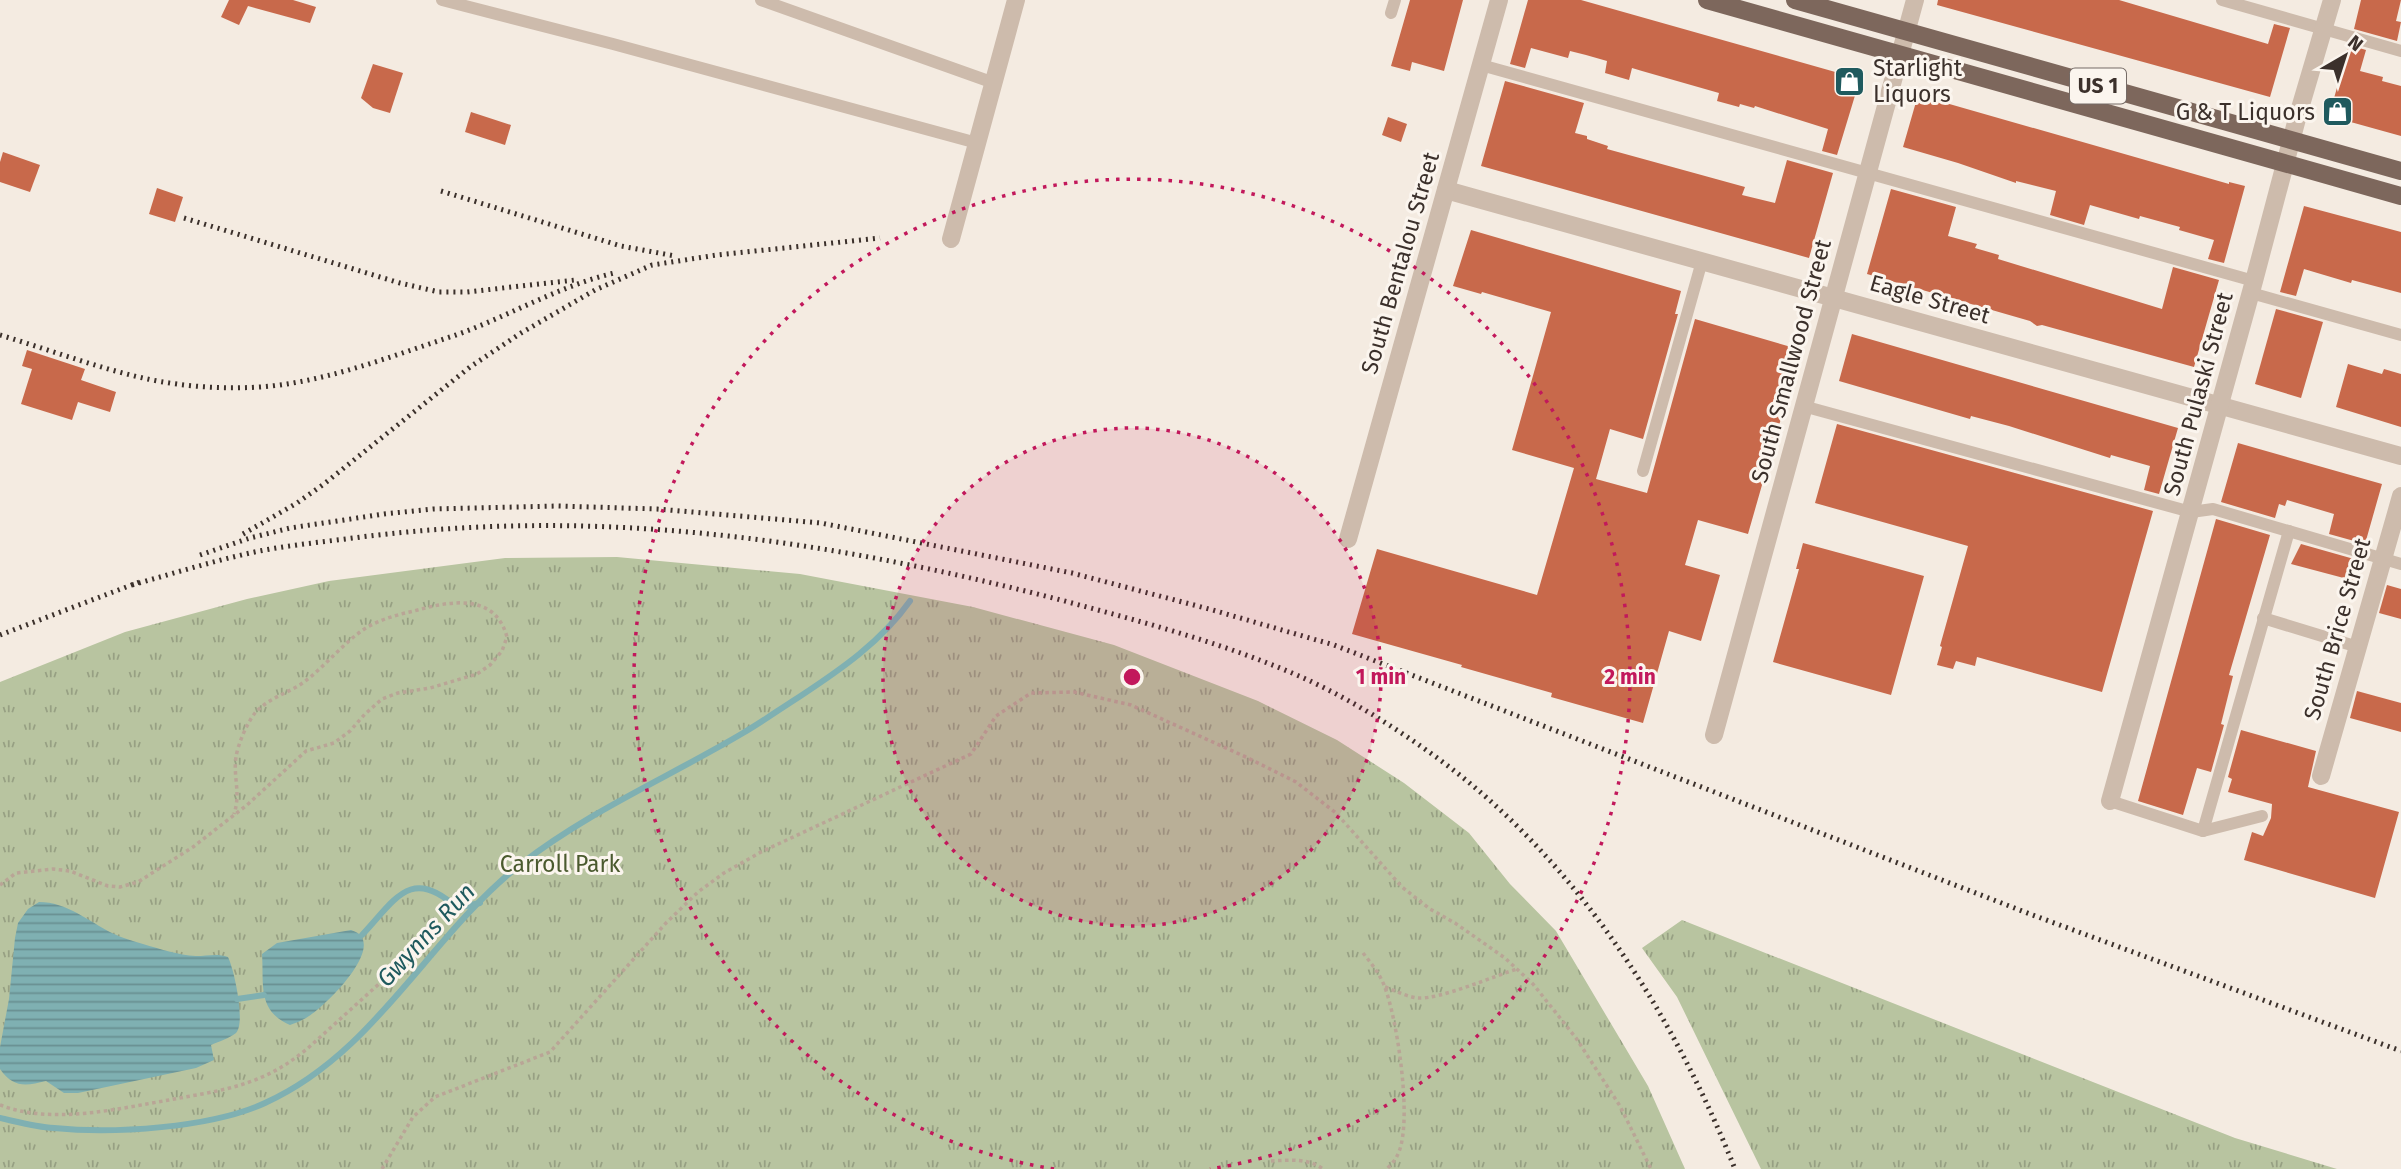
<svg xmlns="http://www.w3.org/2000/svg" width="2401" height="1169" font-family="'Fira Sans',sans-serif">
<defs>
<pattern id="park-tufts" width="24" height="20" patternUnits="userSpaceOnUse" patternTransform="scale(1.75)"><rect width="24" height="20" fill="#b8c4a0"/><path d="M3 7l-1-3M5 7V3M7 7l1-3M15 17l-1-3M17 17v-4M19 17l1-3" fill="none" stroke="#97a083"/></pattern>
<pattern id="water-rules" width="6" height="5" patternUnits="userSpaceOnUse" patternTransform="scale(1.75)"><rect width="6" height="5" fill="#7fb0b2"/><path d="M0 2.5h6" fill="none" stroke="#699091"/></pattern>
</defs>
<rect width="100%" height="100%" fill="#f4ebe1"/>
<g fill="url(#park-tufts)">
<path d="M617,557L800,574L973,607L1114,645L1258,701L1337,740L1404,783L1469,833L1510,884L1556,931L1648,1086L1685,1169H0V682L125,632L247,599L329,581L505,558Z"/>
<path d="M1682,920L2235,1138L2337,1169H1761L1677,997L1642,948Z"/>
</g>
<g fill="url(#water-rules)">
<path d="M39,902C67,902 88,921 112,933C122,938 133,941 143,944C160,949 178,955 196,956C207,956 217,953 228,957C234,969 246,1023 236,1033C230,1038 218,1042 211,1045L214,1060L196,1068L78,1093H64L46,1081C26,1086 13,1088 0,1069V1047L9,999L15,938L18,923L28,909Z"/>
<path d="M351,930C392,942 323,1009 306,1018C301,1021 295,1023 290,1025C257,1011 264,984 262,954L277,943Z"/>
</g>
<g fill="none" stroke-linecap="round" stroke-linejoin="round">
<g stroke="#7fb0b2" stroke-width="6">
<path d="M362,935C395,900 411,865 457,908L480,903"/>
<path d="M237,999L264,995"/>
<path d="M0,1118C18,1122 36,1127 54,1128C113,1134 211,1128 265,1103C376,1053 428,937 521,864C589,811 669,777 743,733C762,722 780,709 799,697C840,670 881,642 910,601"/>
</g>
</g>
<g fill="#c8694b">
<path d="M229,0H293L316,7L310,23L248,6L239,25L221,17Z"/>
<path d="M1410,0H1463L1444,71L1412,62L1410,71L1391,66Z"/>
<path d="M1528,0H1581L1860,79L1837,155L1822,151L1828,129L1755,106L1754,108L1740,104L1739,107L1717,101L1719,93L1642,71L1632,68L1629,80L1605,73L1607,61L1586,55L1570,51L1568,58L1531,48L1525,68L1510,64Z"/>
<path d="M1938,0H2119L2268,44L2274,24L2290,28L2270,97L1937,5Z"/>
<path d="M2361,0H2401L2396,21L2401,22L2397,41L2354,29Z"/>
<path d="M2349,45L2366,50L2360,71L2383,77L2382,81L2401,86V136L2329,116Z"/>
<path d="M373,64L403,73L390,113L373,108L361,98Z"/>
<path d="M1505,81L1584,103L1575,133L1587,136V139L1608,146L1607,149L1745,187L1742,195L1775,203L1787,160L1833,173L1809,258L1481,166Z"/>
<path d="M1918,95L2229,184V182L2245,186L2224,263L2208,259L2214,240L2179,230L2180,227L2140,216L2139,219L2090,205L2084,225L2050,215L2056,191L2016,181V183L1958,163L1903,147Z"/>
<path d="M471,112L511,125L505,145L465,132Z"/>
<path d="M1388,117L1407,124L1401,142L1382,135Z"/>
<path d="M3,152L40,165L30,192L0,182V162Z"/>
<path d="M157,188L183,197L175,222L149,214Z"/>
<path d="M1891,189L1956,207L1948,236L1977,244L1975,248L1999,255L1998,259L2162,309L2173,267L2219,280L2194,367L2042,325L2037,326L2030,321L1867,274Z"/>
<path d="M2304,206L2401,232V293L2352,280L2351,283L2304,269L2296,296L2280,292Z"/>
<path d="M1471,230L1681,291L1675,314H1678L1643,439L1610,429L1596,479L1647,493L1695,319L1798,349L1796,358L1798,359L1748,534L1698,520L1685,565L1720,575L1701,641L1669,631L1643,723L1551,697L1552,693L1461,667L1462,665L1352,634L1377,549L1537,595L1574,468L1512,450L1551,312L1482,292L1481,294L1453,286Z"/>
<path d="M2276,309L2323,322L2301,398L2255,384Z"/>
<path d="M1852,334L2178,428L2159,494L2144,490L2150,466L2111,455L2110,458L2009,426L1971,416L1970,419L1839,381Z"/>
<path d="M27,350L85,369L81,380L116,392L110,412L78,402L72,420L21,404L32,369L22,366Z"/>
<path d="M2348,364L2382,374L2384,369L2401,374V427L2336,407Z"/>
<path d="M1837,424L2153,511L2102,692L1977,657L1975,666L1956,661L1953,669L1937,665L1942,647L1940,646L1968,546L1815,503Z"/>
<path d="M2238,443L2382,484L2365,544L2329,534L2334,514L2287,500L2285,506L2279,504L2275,518L2221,502Z"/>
<path d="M2216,519L2270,535L2229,675L2233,676L2221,724L2224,725L2211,772L2197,768L2183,815L2138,801Z"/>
<path d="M1803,543L1924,576L1891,695L1773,662L1799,569H1796Z"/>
<path d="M2301,544L2361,561L2355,581L2291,564Z"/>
<path d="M2387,585L2401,589V619L2379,613Z"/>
<path d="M2357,691L2401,703V732L2350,718Z"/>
<path d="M2241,730L2316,751L2308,787L2399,812L2375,898L2244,860L2252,832L2263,836L2271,818L2272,804L2228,792L2232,779L2228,777Z"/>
</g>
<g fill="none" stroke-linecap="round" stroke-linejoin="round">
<g stroke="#b9a596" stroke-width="3.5" stroke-dasharray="3.5 3.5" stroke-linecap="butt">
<path d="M0,885L16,873L53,869L70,871L108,886L120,887L138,882L193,847L247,805L306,751L334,743L350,731L365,714L382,699L398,693L430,688L477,674L490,665L502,651L507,637C495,592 449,601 414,611C395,615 375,621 360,632C340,647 324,667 304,682C289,693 268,698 255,713C247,723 238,744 236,757C233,777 241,793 234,814"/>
<path d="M1363,953C1371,963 1379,973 1384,985C1397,1017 1414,1126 1397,1156C1395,1161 1390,1165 1387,1169"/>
<path d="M1385,987C1396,991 1405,996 1417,998C1439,1000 1494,976 1517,969"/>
<path d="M0,1105C52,1125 116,1109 169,1100C200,1094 233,1090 262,1077C279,1070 293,1060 307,1049L433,935"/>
<path d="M1271,1161C1290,1160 1308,1158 1323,1169"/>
<path d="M382,1169L413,1117L435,1097L550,1052L666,923L698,892L724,873L761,852L971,754L996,716L1031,693L1074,692L1131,705L1248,758L1296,782L1336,813L1402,887L1430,909L1455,923L1505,958L1533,984L1576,1038L1620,1106L1651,1169"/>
</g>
<g stroke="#cdbbac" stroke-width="12">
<path d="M442,0L613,44L977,143"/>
<path d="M761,0L994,83"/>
<path d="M2222,0L2401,51"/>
<path d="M1391,13L1395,0"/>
<path d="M1481,65L2254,281"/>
<path d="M2251,293L2401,335"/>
<path d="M1803,406L2191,512L2213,509L2401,564"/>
<path d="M1643,471L1702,261"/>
<path d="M2263,618L2358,647"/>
<path d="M2110,801L2203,831L2262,816"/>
<path d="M2203,831L2289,531"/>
</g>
<g stroke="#cdbbac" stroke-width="18">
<path d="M1446,190L2401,456"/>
<path d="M951,239L1016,0"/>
<path d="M1348,539L1499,0"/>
<path d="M1714,735L1915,0"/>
<path d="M2321,776L2401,496"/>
<path d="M2110,801L2254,281L2298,115L2332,0"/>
</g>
<g stroke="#7d675c" stroke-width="18">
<path d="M1707,0L2401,196"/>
<path d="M1795,0L2401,171"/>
</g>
<g stroke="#3b302b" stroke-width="5" stroke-dasharray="2 5" stroke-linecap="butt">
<path d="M441,191L621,246L675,256"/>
<path d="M184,218L400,283L439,292H467L575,280"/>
<path d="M0,335C47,349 95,367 143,378C186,388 243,391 287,384C344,375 401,353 456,335C509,316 559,286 614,273"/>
<path d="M243,534L297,503L324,484L470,367L521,333L595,290L652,265L717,255L880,238"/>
<path d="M200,555L250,538L290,528L384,514L433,509L558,506L657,509L821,523L1072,573L1209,609L1334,645L2030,914L2401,1051"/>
<path d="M132,585C171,574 210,562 250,553C286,545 324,542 361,537C603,507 823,539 1057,599C1139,621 1221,642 1299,676C1347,697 1393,726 1436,757C1575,858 1672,1011 1735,1169"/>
<path d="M0,635L142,581"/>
</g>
</g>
<circle cx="1132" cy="677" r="249" fill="#c2185b" fill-opacity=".12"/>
<g fill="none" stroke="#c2185b" stroke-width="3.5" stroke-dasharray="3.5 7">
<circle cx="1132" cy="677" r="249"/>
<path d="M1054 1169A498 498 0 1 1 1210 1169"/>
</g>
<defs>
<symbol id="shop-square" viewBox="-11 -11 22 22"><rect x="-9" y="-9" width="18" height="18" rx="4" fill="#1f5a5e" stroke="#fbf5ee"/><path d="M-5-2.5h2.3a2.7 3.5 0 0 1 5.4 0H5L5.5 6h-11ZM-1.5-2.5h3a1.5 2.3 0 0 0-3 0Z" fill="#fff"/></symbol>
</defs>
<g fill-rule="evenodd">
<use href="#shop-square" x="1832" y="64" width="35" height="35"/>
<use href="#shop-square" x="2320" y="94" width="35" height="35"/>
</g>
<g text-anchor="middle" stroke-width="6" stroke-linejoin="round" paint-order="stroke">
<rect fill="#fbf5ee" stroke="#756b66" stroke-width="2" x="2070" y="68.5" width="56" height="35" rx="5"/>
<g font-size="21" font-weight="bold" fill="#3b302b">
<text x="2098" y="93">US 1</text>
</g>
<g font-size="23" fill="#3b302b" stroke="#fbf5ee" text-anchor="start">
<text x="1873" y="76">Starlight<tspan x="1873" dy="26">Liquors</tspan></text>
<text x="2315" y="120" text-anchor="end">G &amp; T Liquors</text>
</g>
<g font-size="23" fill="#3b302b" stroke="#fbf5ee">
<text transform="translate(1400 263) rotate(-74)" y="8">South Bentalou Street</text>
<text transform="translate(1930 299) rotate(16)" y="8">Eagle Street</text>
<text transform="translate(1791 361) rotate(-75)" y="8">South Smallwood Street</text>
<text transform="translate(2198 394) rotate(-75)" y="8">South Pulaski Street</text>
<text transform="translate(2337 629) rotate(-74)" y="8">South Brice Street</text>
</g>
<g font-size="23" fill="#4a5a2e" stroke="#fbf5ee">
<text x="560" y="872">Carroll Park</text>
</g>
<g font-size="24" font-style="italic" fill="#1f5a5e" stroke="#fbf5ee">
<text transform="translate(426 935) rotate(-47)" y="8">Gwynns Run</text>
</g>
</g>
<circle cx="1132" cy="677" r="10" fill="#c2185b" stroke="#fbf5ee" stroke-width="3.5"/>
<g font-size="21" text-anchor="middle" font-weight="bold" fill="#c2185b" stroke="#fbf5ee" stroke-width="6" stroke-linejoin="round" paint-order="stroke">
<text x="1381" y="684">1 min</text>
<text x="1630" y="684">2 min</text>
</g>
<g transform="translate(2345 56) rotate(39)" stroke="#fbf5ee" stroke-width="5" paint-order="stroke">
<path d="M0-5L12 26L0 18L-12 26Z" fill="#3b302b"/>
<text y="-10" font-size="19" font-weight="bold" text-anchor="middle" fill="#3b302b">N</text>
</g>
</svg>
